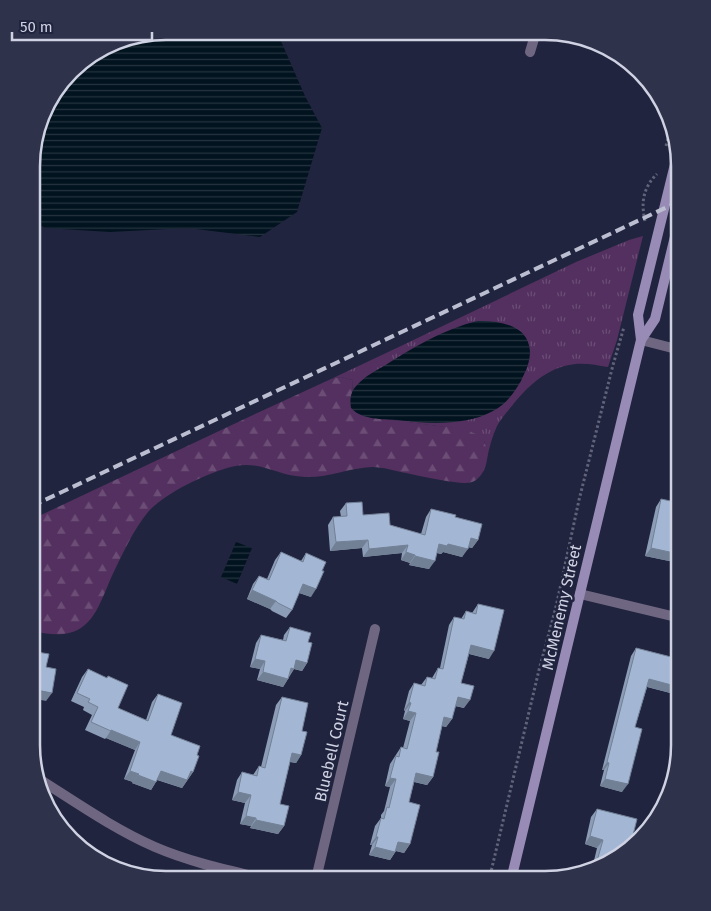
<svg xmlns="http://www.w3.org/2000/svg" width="711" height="911" font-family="'Fira Sans',sans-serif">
<defs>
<pattern id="grass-tufts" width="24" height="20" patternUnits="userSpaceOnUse" patternTransform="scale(1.25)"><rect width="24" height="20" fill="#53305f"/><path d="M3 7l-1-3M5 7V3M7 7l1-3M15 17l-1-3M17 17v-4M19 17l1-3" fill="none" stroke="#6b4d76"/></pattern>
<pattern id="forest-firs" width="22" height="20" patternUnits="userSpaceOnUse" patternTransform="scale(1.25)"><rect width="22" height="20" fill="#53305f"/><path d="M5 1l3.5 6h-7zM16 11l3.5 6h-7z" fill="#6b4d76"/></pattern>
<pattern id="water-rules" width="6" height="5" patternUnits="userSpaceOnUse" patternTransform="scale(1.25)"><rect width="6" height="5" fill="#01131f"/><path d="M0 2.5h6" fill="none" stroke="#25343f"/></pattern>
</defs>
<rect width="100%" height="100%" fill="#21243e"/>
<path fill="url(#grass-tufts)" d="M643,236L617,340L608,367C595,365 583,362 569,365C544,370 526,388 511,407C506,413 501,419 497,426C492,437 489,448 487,459L485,443L474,433L467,431L453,428L383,419C416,422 472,427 500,406C512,398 518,385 525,372C533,355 532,343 519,330L367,376L354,388L351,394L353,387L352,380L341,377L331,379L403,345L576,262L629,240Z"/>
<path fill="url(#forest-firs)" d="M341,377L352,380C356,392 343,406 359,414C366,418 377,418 385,419C403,421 421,424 438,426C451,427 465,428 476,434C492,442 490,470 476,480C472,483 467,483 462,483C443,481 424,477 406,473C395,471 383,467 372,467C349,468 327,478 305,477C275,476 259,458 227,468C203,475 164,494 148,512C133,530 121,557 111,578C102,598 94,628 69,633C57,636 43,633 31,631L32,525L41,515L253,415L331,379Z"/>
<g fill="url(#water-rules)">
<path d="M166,31L277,32L305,96L322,128L297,212L260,237L188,228L110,232L45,228L32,221V148L49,99L77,65L123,39Z"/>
<path d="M477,321C502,320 535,327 529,359C528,367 524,374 521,381C514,393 505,405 493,411C466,426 427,424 398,420C383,419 362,420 351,408C350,401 350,395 354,389C361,379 373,372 384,366C412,348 444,329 477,321Z"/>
<path d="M236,542L252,548L237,584L221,577Z"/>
</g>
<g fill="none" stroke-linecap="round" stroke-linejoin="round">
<g stroke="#60637a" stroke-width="3" stroke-dasharray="2.5 2.5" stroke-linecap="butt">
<path d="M666,146L671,127"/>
<path d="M645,221C642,208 642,195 649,184C651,180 654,177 657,174"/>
<path d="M489,880L539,670L556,607L579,500L613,365L624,327"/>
</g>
<g stroke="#6f6782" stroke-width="10">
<path d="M530,52L536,32"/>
<path d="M641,340L680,350"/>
<path d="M580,594L680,618"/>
<path d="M39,779C77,803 114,829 155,847C190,862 227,870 265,879"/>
<path d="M316,879L375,629"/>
</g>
<g stroke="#988cb6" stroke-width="10">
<path d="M641,340L655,319L680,216"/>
<path d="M511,880L641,340L638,315L677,156"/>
</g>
<path stroke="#bbbed0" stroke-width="4" stroke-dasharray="10 5" stroke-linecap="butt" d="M32,506L680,201"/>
</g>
<g fill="#8c9db7">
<path d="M680,415V433L675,431Z"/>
<path d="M661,499L674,562L645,556L656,507Z"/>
<path d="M346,503L363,515L390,525L421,534L426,517L431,509L455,517L478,540L472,548L468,547L462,557L443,552L441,554L437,553L429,569L409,565L410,563L401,560L402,553L363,557L362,548L330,551L328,525L333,517H341L340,511Z"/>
<path d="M281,552L301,561L306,553L311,597L299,593L292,610L286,618L272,611L270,609L247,599L253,584L259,576L267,579L275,560Z"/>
<path d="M478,604L489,659L469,654L461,683L464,708L455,706L452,719L446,727L442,726L436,752L433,777L427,785L414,782L409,802L410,844L404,853L396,851L390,860L369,855L372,845H370L375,826L381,818V815L384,811L390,787L385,786L390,764L401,747L403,748L410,721L403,719L405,711L404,710L409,691L414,683L421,685L427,677L432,678L438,668H440L449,625L454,617L461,619L466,611L472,613Z"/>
<path d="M290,627L308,642L307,663L302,671L294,669L283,687L257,680L260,669L250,667L256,643L261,635L283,640L284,635Z"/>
<path d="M636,648L679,659V693L678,695L647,687L635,727L622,792L600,786L604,770H602L631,656Z"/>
<path d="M88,669L118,708L146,720L152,702L158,694L171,735L197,755L193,772L182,788L157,780L151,790L132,783L133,782L124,779L135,750L106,738L105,739L85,730L92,715L83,710L84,707L71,701L82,677Z"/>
<path d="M282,697L302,731L301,755L296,763L290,762L280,804L284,826L278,834L250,828L251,826L240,824L245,803L232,800L237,780L242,772L253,775L259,766L261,767L276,705Z"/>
<path d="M597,809L631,843L605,866L592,869L597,848L585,844L591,817Z"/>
</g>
<g fill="#728095">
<path d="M680,425V433L675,431Z"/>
<path d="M471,538L478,540L472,548L465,546Z"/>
<path d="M368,540L362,548L330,551L336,542Z"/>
<path d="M439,544H448L468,549L462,557L443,552L441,554L433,552Z"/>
<path d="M408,545L402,553L363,557L369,549Z"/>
<path d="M651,548L679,554L674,562L645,556Z"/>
<path d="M406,552L415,555L410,563L401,560Z"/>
<path d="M415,556L435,561L429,569L409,565Z"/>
<path d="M303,584L316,589L311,597L297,592Z"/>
<path d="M252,590L276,601L270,609L247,599Z"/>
<path d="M471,645L494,651L489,659L466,653Z"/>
<path d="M255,659L265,661L260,669L250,667Z"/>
<path d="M296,660L307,663L302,671L294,669L288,677L285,676Z"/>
<path d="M263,672L288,679L283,687L257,680Z"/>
<path d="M649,679L679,687V693L678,695L644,686Z"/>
<path d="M31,689L52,693L46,701L31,698Z"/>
<path d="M458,697L470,700L464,708L452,705Z"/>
<path d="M409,702L411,703L405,711L404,710Z"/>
<path d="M408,711L416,713L410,721L403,719Z"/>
<path d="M444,717L452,719L446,727L438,725Z"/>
<path d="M111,730L140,742L135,750L106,738Z"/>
<path d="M292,753L301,755L296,763L286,761Z"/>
<path d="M607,762L609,763L604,770H602Z"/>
<path d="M130,771L139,774L133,782L124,779Z"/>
<path d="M161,771H191L193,772L182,788L155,779Z"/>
<path d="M416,773L433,777L427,785L411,781Z"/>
<path d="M138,775L156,782L151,790L132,783Z"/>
<path d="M390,778L396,779L390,787L385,786Z"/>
<path d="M605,779L628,784L622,792L600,786Z"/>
<path d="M238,792L251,795L245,803L232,800Z"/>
<path d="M246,816L256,818L251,826L240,824Z"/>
<path d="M256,820L284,826L278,834L250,828Z"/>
<path d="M590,836L603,840L597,848L585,844Z"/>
<path d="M376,837H378L372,845H370Z"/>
<path d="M398,842L410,844L404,853L392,850Z"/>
<path d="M375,847L395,852L390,860L369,855Z"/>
<path d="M597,861L607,864L605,866L592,869Z"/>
</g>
<g fill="#a3b7d5" stroke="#728095">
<path d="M661,499L680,503L679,554L651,548Z"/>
<path d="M362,502L363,515L389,513L390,525L425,535L431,509L456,515L455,517L482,524L478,540L471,538L468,549L448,544L447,546L439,544L435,561L415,556V555L406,552L408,545L369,549L368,540L336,542L333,517L347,516L346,503Z"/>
<path d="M281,552L303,562L306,553L326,562L322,571H324L316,589L303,584L292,610L278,603L276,601L252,590L259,576L269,580Z"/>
<path d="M478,604L504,610L494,651L471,645L461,683L474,686L470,700L458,697L452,719L444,717L436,752H439L433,777L416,773L409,802L420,805L410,844L398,842L395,852L375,847L378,837H376L381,818L384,819L387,807L389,808L396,779L390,778L396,756L399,757L401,747L407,749L416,713L408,711L411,703L409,702L414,683L425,686L427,677L435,679L438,668L443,669L454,617L464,619L466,611L476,614Z"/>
<path d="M290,627L311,633L308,642L312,643L307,663L296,660L294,669L291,668L288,679L263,672L265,661L255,659L261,635L286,641Z"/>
<path d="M636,648L679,659V687L649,679L635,727L642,729L628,784L605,779L609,763L607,762Z"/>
<path d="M31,651L49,654L46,667L56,669L52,693L31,689Z"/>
<path d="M88,669L107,678L108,676L128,685L118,708L148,721L158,694L182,703L171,735L200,746L197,755L199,756L193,772L191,771L187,780L161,771L156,782L138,775L139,774L130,771L140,742L111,730V731L91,722L98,707L88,702L90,699L77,693Z"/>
<path d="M282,697L308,703L302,731L307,732L301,755L292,753L280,804L289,806L284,826L256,820V818L246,816L251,795L238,792L242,772L257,776L259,766L265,768Z"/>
<path d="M597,809L637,819L631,843L628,845H625L624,849L607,864L597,861L603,840L590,836Z"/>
</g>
<g text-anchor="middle" stroke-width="5" stroke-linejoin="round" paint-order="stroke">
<g font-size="16" fill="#cfd2e3" stroke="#21243e">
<text transform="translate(561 607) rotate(-77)" y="6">McMenemy Street</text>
<text transform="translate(331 751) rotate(-77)" y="6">Bluebell Court</text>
</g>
</g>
<path d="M0 0H711V911H0ZM166 40H545A126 126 0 0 1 671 166V745A126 126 0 0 1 545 871H166A126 126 0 0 1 40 745V166A126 126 0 0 1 166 40Z" fill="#2f324b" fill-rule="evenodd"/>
<path fill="none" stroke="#cfd2e3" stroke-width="2.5" d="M166 40H545A126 126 0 0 1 671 166V745A126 126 0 0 1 545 871H166A126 126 0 0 1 40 745V166A126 126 0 0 1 166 40Z"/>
<path d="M12 32v8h140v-8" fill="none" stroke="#cfd2e3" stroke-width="2.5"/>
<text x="20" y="32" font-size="15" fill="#cfd2e3" stroke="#21243e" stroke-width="4" paint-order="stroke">50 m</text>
</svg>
